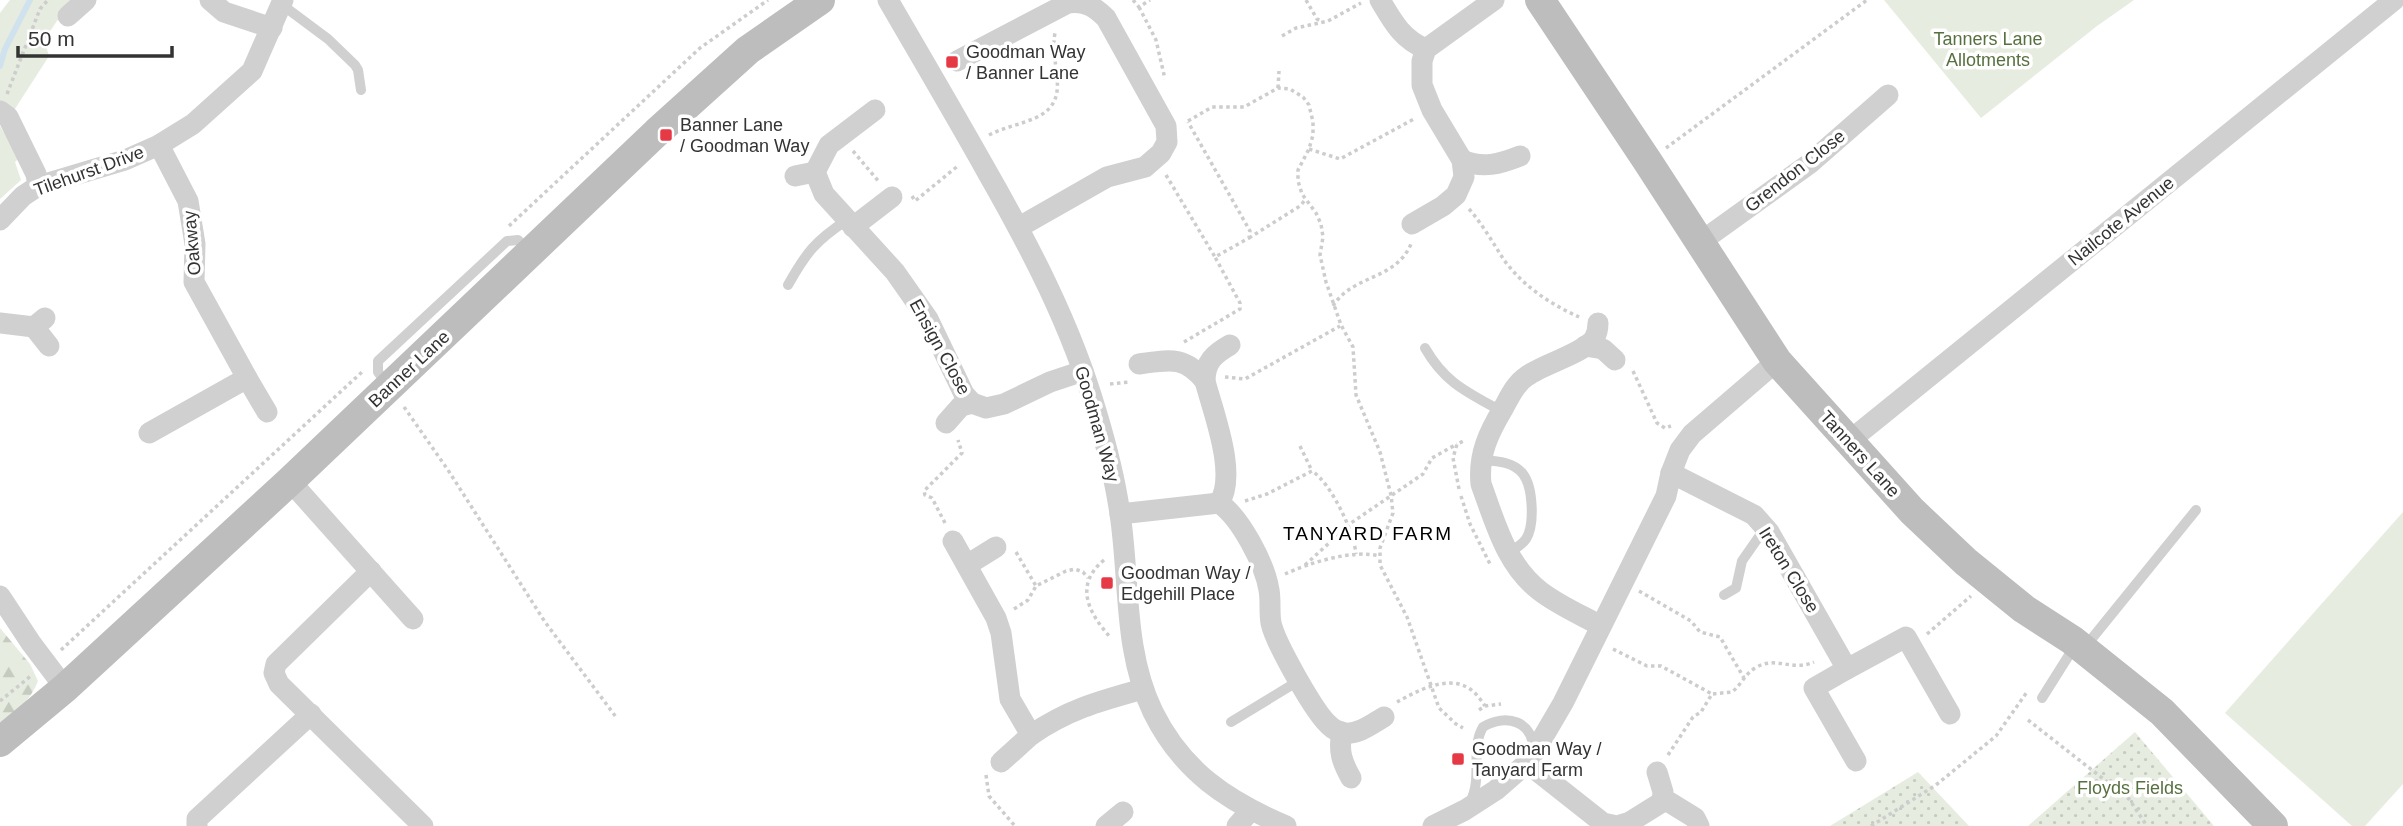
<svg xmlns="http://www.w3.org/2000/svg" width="2403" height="826" font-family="Helvetica,sans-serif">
<defs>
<pattern id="forest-firs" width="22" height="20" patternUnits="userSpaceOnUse" patternTransform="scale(1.75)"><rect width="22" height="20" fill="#e6ecdf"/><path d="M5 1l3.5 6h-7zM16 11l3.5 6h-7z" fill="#c6cbc0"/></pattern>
<pattern id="park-dots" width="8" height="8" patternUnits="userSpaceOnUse" patternTransform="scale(1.75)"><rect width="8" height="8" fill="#e6ecdf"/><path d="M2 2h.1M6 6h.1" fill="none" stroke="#c6cbc0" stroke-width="1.8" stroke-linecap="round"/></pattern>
</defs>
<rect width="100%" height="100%" fill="#fff"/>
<g fill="#e6ecdf">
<path d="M10,0H77L61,15L44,40L49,56L11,115L0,104V13Z"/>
<path d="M1884,0H2134L2097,26L1981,118Z"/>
<path d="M0,126L19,158L15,162L21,180L0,199Z"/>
<path d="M2403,512V784L2365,826H2352L2225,713Z"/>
</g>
<path fill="url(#forest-firs)" d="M0,628L30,664L38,681C31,700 16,712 0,724Z"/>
<g fill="url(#park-dots)">
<path d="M2135,732L2214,826H2028Z"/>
<path d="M1918,772L1969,826H1830Z"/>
</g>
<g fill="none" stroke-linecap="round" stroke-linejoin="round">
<path stroke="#cfe2ee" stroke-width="6" d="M0,66L5,49L30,0"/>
<g stroke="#cdcdcd" stroke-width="3.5" stroke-dasharray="3.5 3.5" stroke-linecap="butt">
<path d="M1133,0L1139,7L1150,0"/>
<path d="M1306,0L1317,19L1321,21"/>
<path d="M1139,7L1156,40L1165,79"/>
<path d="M1282,36L1296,28L1328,21L1361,3"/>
<path d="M1278,88L1279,71"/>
<path d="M7,94L40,9L48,0"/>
<path d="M1188,121L1212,107H1244L1278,88L1290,89L1303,97L1309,105L1313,122V135L1309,149L1298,170V181L1302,194L1316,213L1321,224L1323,237L1320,255L1326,282L1341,325L1353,347L1356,395L1380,452L1391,495L1393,513L1380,548V565L1407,617L1439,708L1456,724L1463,728"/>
<path d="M989,135C1020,119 1062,123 1057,78C1056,62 1052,49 1055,33"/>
<path d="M1666,148L1867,0"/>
<path d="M1309,149L1340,159L1414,119"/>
<path d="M853,151L880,183"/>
<path d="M1166,175L1215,257"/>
<path d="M912,196L915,201L959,165"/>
<path d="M1469,209C1483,225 1493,243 1504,260C1523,286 1550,304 1579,317"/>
<path d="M509,226L700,48L768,0"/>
<path d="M1249,238L1300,206L1306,199"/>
<path d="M1333,306C1353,274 1395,281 1411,244"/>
<path d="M1184,342L1240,309V303L1215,257L1249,238L1250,231L1188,122"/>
<path d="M1633,371L1657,423L1665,428L1671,426"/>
<path d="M1225,377L1245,379L1340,326"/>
<path d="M1110,384L1129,382"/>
<path d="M404,407L448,470L545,622L616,717"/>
<path d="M1300,446L1312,471"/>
<path d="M1459,489L1453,458L1457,444L1466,440"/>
<path d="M1461,496L1470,524L1491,566"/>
<path d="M1245,501L1267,494L1312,471C1331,483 1354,532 1356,554"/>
<path d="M945,523L932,498L925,495L924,491L962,453L958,440"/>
<path d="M1016,552L1036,586"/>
<path d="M1104,560C1074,585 1088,612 1110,637"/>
<path d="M1305,565L1351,523L1423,474L1432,458L1457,444"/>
<path d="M1285,574C1309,563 1353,549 1379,556"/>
<path d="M1639,591L1691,621L1700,632L1720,637L1744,678"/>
<path d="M1014,609L1028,600L1036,586L1066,571L1075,569L1083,572L1088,578"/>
<path d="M1927,634L1971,596"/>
<path d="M1613,649L1647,666H1661L1712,694"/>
<path d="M61,650L362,372"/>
<path d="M0,701L32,675"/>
<path d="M1397,702C1417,691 1448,674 1470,689C1476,693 1481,700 1485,706"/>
<path d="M1479,710L1485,706L1501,704"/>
<path d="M2028,720L2129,799L2147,826"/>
<path d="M1668,755L1693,717L1701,712L1712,694L1732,692C1741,685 1745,674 1755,668C1776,655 1791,672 1814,662"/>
<path d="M986,775L989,796L1015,826"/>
<path d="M1871,826L1936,785L1996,736L2027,692"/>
</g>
<g stroke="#d0d0d0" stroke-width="10">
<path d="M281,4L328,39L355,65L358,70L361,90"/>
<path d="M788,285C806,253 815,241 847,220"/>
<path d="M1425,348C1445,383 1467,392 1501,411"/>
<path d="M387,384L378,372V361L507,241L518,240L529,252"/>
<path d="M1481,460C1495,461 1513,461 1523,474C1533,487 1535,525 1526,539C1522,545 1514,549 1509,553"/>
<path d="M1724,595L1736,588L1742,561L1765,528"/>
<path d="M2085,647L2196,510"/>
<path d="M2042,698L2076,644"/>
<path d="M1231,722L1300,680"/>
<path d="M1470,802C1483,779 1470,749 1483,727C1506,713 1534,721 1533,751"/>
</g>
<g stroke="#d0d0d0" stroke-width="21">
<path d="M210,0L224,12L272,28"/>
<path d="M888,0C921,57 954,113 986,170C1030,247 1071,325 1096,411C1106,444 1115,479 1120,514C1130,579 1123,651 1153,712C1182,771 1227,801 1286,826"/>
<path d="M1380,0C1393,22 1402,39 1426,49"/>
<path d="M68,16L86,0"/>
<path d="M957,61L1068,3C1085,1 1094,6 1106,18L1166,126L1167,142L1161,153L1145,167L1107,177L1019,227"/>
<path d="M0,111L8,117L36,174L38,186"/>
<path d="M1462,160C1483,169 1500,164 1520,156"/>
<path d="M815,172L829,145L875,110"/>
<path d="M795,176L815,172L824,194L895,272L928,319L964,394L972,403"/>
<path d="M0,220L23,196L38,186L125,160L159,145L193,124L252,71L283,0"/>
<path d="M1412,224L1443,206L1456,195L1464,177L1462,160L1432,110L1422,85V61L1426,49L1494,0"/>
<path d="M853,227L892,197"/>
<path d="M1699,243L1809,164L1888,95"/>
<path d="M45,318L34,327L49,346"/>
<path d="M0,323L34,327"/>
<path d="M1598,323C1598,328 1597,334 1594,339C1582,354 1543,364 1527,376C1516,383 1510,396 1504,407C1489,432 1478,454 1481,484C1495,522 1506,565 1540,591C1558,605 1581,615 1601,626"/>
<path d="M1230,345C1214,354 1205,362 1205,381C1213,412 1238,475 1219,503C1240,517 1265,564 1269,590C1271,601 1269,612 1271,623C1275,642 1315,714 1330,726C1333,729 1340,732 1344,733C1358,735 1372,724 1384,717"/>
<path d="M1585,346L1603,349L1615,360"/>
<path d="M1139,364C1169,360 1184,355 1205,381"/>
<path d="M247,378L267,412"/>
<path d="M946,423L961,406L972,403L986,408L1004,404L1050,382L1083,371"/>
<path d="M149,433L247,378L194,282L195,244L188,201L159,145"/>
<path d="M1848,442L2394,0"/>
<path d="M1671,473L1754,515L1769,532L1847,669L1906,637L1950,714"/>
<path d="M290,481L413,619"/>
<path d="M1120,514L1219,503"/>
<path d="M953,541L996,618L1001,633L1010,699L1031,735C1069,709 1100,701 1143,689"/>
<path d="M967,565L996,547"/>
<path d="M371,571L276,664L274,673L279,684L423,826"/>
<path d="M0,596L31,643L65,688"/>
<path d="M1847,669L1814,688L1856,761"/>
<path d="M1342,732C1338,751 1342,762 1351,778"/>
<path d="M1001,762L1031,735"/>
<path d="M1527,763L1603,823L1617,826L1630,822L1662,802H1669L1695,818L1699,826"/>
<path d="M1657,772L1663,792L1662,802"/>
<path d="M197,826V819L311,714"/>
<path d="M1106,826L1123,812"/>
<path d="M1237,826L1251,810"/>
<path d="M1433,826L1465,810L1496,790L1527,763L1532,756L1563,703L1666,496L1671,473L1680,450L1692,434L1777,361"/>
</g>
<g stroke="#bdbdbd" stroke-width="30">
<path d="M1540,0L1648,162L1777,361L1912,511L1966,562L2024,609L2072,640L2162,712L2273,826"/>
<path d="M0,742L65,688L290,481L656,133L748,50L820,0"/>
</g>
</g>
<g fill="#e63946" stroke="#fff" stroke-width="2.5">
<rect x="945" y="55" width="14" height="14" rx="3.5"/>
<rect x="659" y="128" width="14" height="14" rx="3.5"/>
<rect x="1100" y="576" width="14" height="14" rx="3.5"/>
<rect x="1451" y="752" width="14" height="14" rx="3.5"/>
</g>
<g text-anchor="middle" stroke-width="7" stroke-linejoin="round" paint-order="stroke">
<g font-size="18" fill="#56703f" stroke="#fff">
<text x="1988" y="45">Tanners Lane<tspan x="1988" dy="21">Allotments</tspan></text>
<text x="2130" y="794">Floyds Fields</text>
</g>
<g font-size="18" fill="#333" stroke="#fff" text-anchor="start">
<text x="966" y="58">Goodman Way<tspan x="966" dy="21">/ Banner Lane</tspan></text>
<text x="680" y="131">Banner Lane<tspan x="680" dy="21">/ Goodman Way</tspan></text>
<text x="1121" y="579">Goodman Way /<tspan x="1121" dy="21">Edgehill Place</tspan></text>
<text x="1472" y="755">Goodman Way /<tspan x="1472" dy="21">Tanyard Farm</tspan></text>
</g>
<g font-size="18" fill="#333" stroke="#fff">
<text transform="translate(89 171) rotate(-20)" y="6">Tilehurst Drive</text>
<text transform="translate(1795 171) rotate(-38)" y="6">Grendon Close</text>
<text transform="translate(2121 221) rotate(-39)" y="6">Nailcote Avenue</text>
<text transform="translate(192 243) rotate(-95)" y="6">Oakway</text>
<text transform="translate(940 347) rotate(61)" y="6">Ensign Close</text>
<text transform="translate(409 369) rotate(-43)" y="6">Banner Lane</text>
<text transform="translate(1097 424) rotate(74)" y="6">Goodman Way</text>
<text transform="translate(1860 454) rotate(48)" y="6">Tanners Lane</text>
<text transform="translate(1789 570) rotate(58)" y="6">Ireton Close</text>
</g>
<g font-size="19" letter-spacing="2" fill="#000" stroke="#fff">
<text x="1368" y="540">TANYARD FARM</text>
</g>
</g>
<path d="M18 46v10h154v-10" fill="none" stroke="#333333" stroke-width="3.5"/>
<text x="28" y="46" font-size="21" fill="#333333" stroke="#ffffff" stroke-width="5" paint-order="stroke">50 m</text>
</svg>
